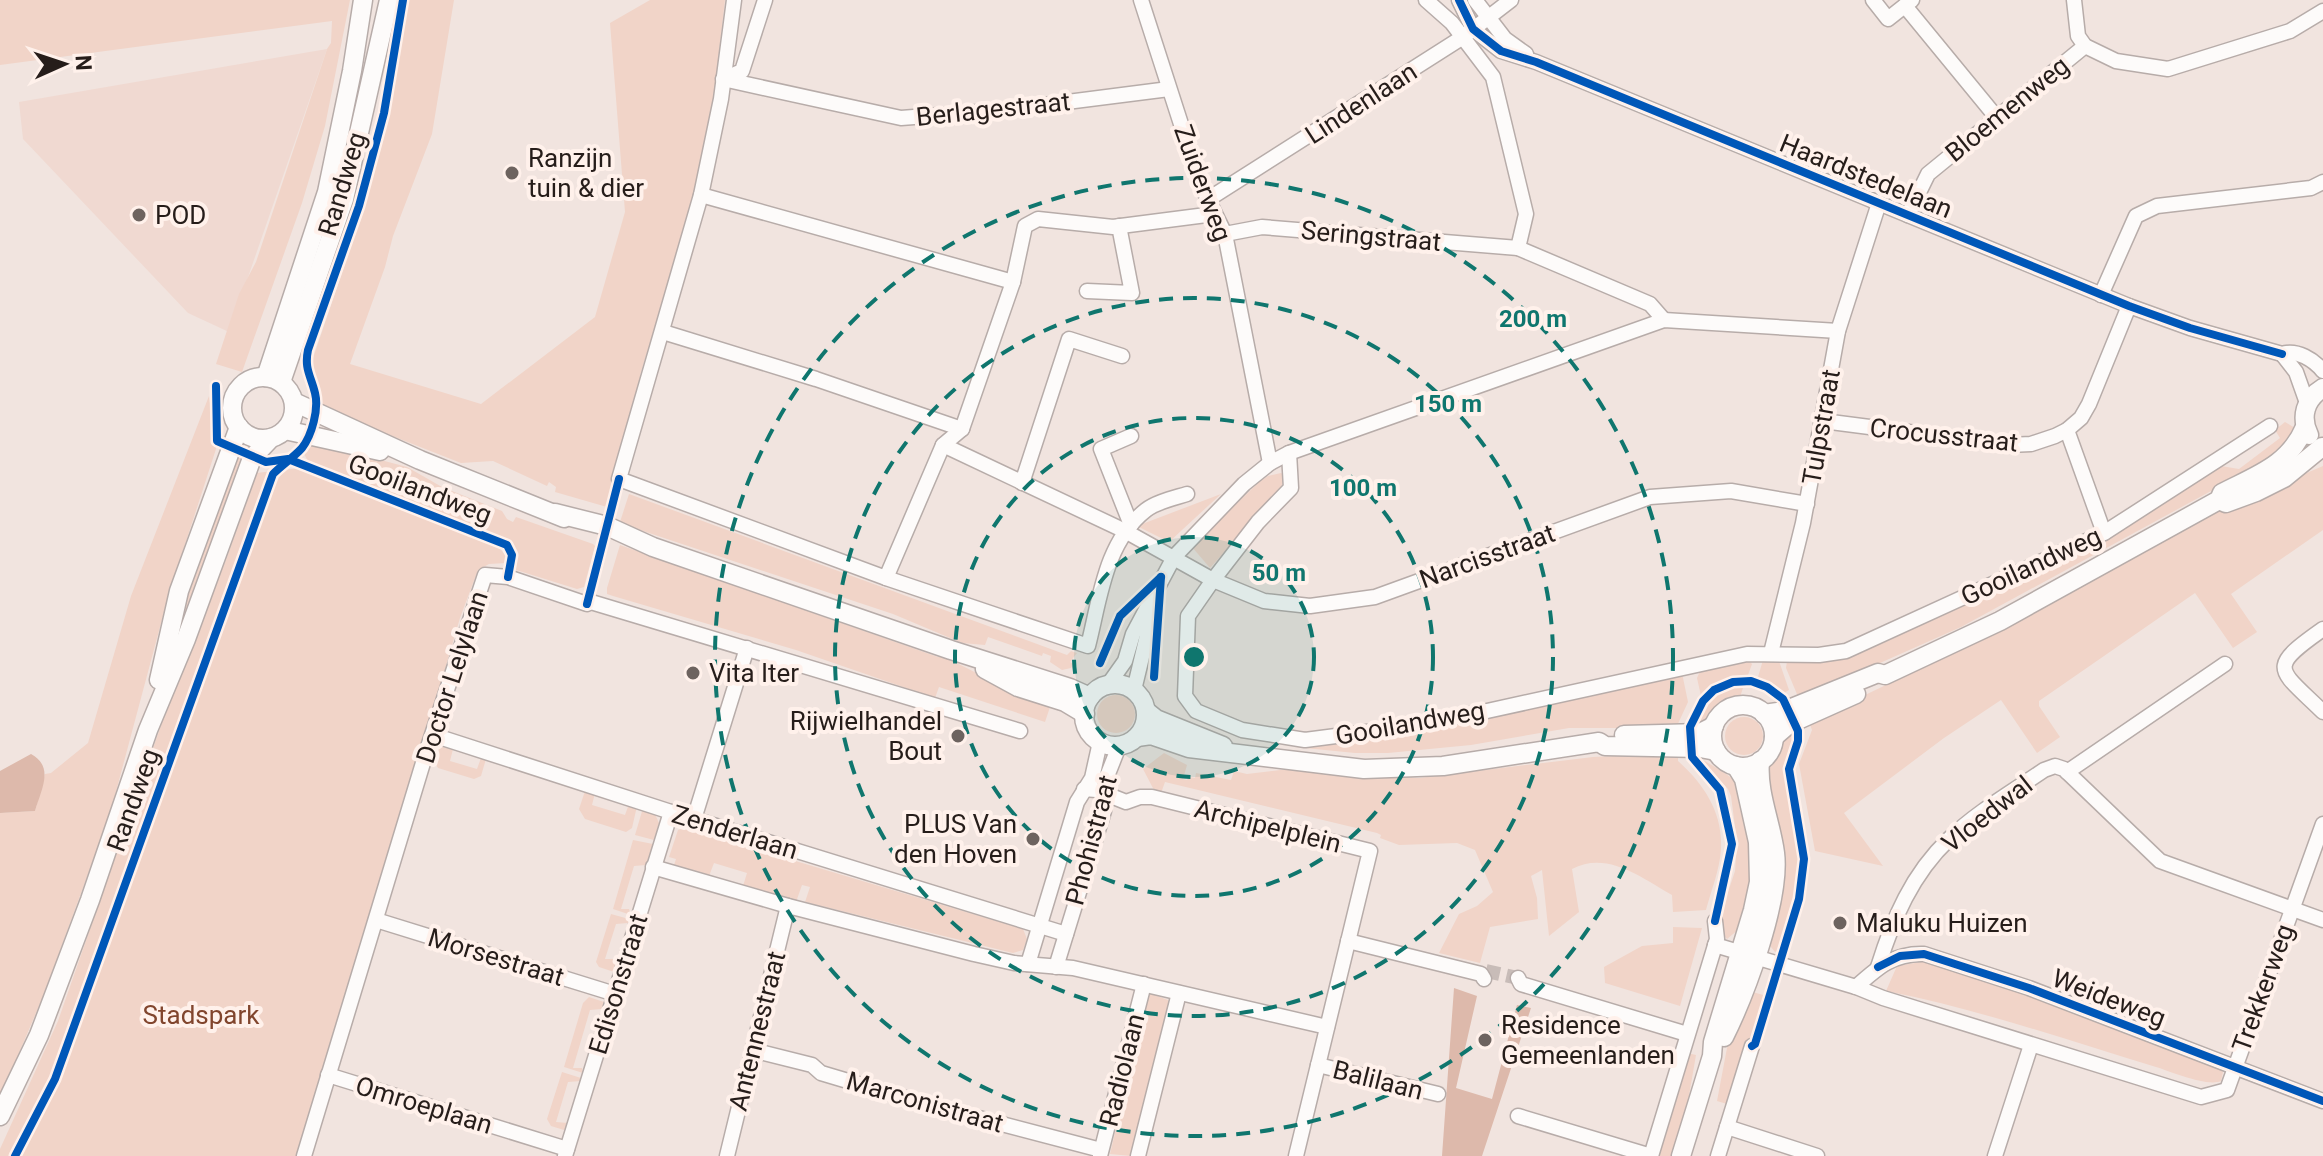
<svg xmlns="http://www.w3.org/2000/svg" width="2323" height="1156" font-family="Roboto,sans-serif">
<rect width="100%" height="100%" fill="#f1e4df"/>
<path fill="#f0d9d1" d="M327,49L229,332L188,313L23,139L19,102Z"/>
<g fill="#f1d4c8">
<path d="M0,0H350L325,126L302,203L242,372L216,364L239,294L256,262L327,49L331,43L332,21L0,65Z"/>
<path d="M409,0H454L432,134L393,236L385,267L350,364L481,404L595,317L625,212L610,23L650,0H725L713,105L698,186L653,350L648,349L640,375H644L607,507L555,492L556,487L549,482L547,486L493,461L461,463L321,408L311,364L366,202L388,117Z"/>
<path d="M209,396L216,449L168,597L110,814L44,994L0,1098V813L35,811L45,774L51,773L88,743L131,596Z"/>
<path d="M2285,422L2295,428L2289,446L2268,460L1961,627L1799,699L1786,668L1787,661H1835L1888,641L2221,466L2239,469L2280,438L2275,430Z"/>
<path d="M310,441L407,467L442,487L502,511L507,519L513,522L516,517L593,544L595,546L584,587L577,589L513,569L516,554L505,539L310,465L303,452Z"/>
<path d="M234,448L244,452L174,642Z"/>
<path d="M2323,466V530L2231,594L2257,632L2233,648L2195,593L2039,701V706L2060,737L2037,753L2001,700L1944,738L1844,813L1883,866L1815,851L1799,764L1812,730L1809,722L1996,632L2207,515Z"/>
<path d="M300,468L497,545L507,557L506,563L489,564L478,570L460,618L373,915L366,924L298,1156H0V1149L58,1021L182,665L226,560L256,473Z"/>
<path d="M1281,473L1284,475L1281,489L1210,568L1192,547L1259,482L1268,476Z"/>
<path d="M629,494L1067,655L1071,651L1077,653L1070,662L1073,664L1071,668L1062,670L1050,662L1051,656L1043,653L1042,656L988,637L985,645L962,643L893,614L643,531L620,522Z"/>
<path d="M1221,494L1169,542L1137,526Z"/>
<path d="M620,545L938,657H945L994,682L1052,701L1045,722L939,687L935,698L796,650L613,596L607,594V588Z"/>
<path d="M1763,660L1779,661L1789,690L1784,693L1775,685L1758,677Z"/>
<path d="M1749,661L1752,664L1748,675L1719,682L1701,696L1697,678L1701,669Z"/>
<path d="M1682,673L1688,702L1676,728H1569L1471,745L1388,753H1355L1295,747L1430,730Z"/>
<path d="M1744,685L1740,697L1719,706L1707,724H1695C1705,701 1718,687 1744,685Z"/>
<circle cx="1116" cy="714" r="19"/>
<circle cx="1744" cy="736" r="19"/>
<path d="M1792,730L1796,734L1786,759V769L1799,849V877L1780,949L1775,952L1767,942V766L1782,741Z"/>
<path d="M443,747L453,749L450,761L477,769L481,758L486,759L481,776L474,779L438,768L435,763L439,748Z"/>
<path d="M1164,753L1187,765L1183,779L1187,780L1189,777L1195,778L1196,773L1231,780L1234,771L1247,774L1289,769L1419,778L1593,757L1678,753V761C1704,784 1723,813 1721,849C1720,869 1711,891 1706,910L1673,912L1672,895C1642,878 1607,850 1572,869L1579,912L1549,936L1542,870L1531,876L1537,898L1538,919L1490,927L1480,963L1439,953L1459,914L1477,906L1493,892L1475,850L1457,843L1399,845L1380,838L1381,835L1377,833L1165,782L1161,793L1155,792L1143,769Z"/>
<path d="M1696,757C1704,759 1732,778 1741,784L1754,864L1739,929L1727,939L1723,934L1719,919L1735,871L1737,842L1731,796L1728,789Z"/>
<path d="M585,791L595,793L592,805L625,815L629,804L637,806L632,828L626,832L585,819L579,809Z"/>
<path d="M643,808L654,812L659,823L654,840L635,835Z"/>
<path d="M685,828L1023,929L1027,939L1023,950L1013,953L805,902L810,887L802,885L796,902L743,886L747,873L714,863L709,876L674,865L676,859L669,857L678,830Z"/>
<path d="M633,840L653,844L646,865L634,866L621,909H629L631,915L613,909Z"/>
<path d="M611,914L629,919L628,923L616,924L605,959H616L614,972L599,967L596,962Z"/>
<path d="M1673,927L1702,928L1680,1006L1605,983L1604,967L1642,946L1673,943Z"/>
<path d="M1927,961L2037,996L2220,1068L2223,1072L2221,1081C2207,1087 2172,1072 2156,1067C2067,1040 1978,1009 1886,991L1897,966Z"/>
<path d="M1749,991L1767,996L1751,1042L1745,1041L1727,1104L1717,1101L1727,1048Z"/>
<path d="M1149,993L1168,1000L1169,1004L1132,1156L1110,1154Z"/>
<path d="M589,997L604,1002L602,1009L590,1010L573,1068H582L583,1073L564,1067L583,1003Z"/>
<path d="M1687,1053L1696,1055L1686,1113L1673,1156H1656Z"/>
<path d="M562,1072L581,1078V1081L568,1082L556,1122L568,1123L564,1130L551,1126L547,1119Z"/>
</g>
<g fill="#ddb9ab">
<path d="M31,754C55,767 41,790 35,811L0,813V771Z"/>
<path d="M1454,988L1477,996L1456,1088L1492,1099L1517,1005L1531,1008L1482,1156H1442Z"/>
</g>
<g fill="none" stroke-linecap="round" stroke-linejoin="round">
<path stroke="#c8bcb8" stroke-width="14" stroke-dasharray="14 7" stroke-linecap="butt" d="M1486,971L1518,978"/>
<defs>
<g id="street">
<path d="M734,0L721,99L701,195L619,479L886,578L1088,646C1100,599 1105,542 1146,510C1156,502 1174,498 1187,494"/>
<path d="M1141,0L1200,183L1225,234L1270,463"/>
<path d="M1426,0L1452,23L1493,77L1526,214L1518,248L1650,304L1664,320"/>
<path d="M1459,0L1473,29L1501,51L1536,62L2129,306L2190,328L2282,354C2297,349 2314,360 2323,371"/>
<path d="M1475,0L1505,39L1526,54"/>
<path d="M1873,0L1888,19L1912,0"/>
<path d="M2074,0L2078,36L2085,46L2116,61L2168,69L2290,31L2323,11"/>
<path d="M1905,6L1997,118"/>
<path d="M723,79L901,118L1004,110L1169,89"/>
<path d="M724,79L742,71L765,0"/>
<path d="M701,195L1013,282"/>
<path d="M1207,200L1463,37L1511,0"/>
<path d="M1908,215L1928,174L2085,46"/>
<path d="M1225,234L1262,227L1518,248"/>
<path d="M1087,291L1132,293L1119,226"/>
<path d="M2101,295L2136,216L2157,206L2311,188L2323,182"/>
<path d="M663,332L816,379L962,429"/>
<path d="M2282,354L2296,372L2307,403"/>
<path d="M1823,421L2009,445L2031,444L2055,436L2067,430L2081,418L2089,404L2129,306"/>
<path d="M2067,430L2104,533"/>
<path d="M1131,436L1101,449L1131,525"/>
<path d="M943,445L1125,531L1213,580L1264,601L1310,606L1375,597L1650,497L1731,491L1807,504"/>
<path d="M1289,453L1291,488L1258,522L1213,580L1188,616L1185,696L1196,711L1242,730L1305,740L1390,729L1487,711L1747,654L1819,655L1846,651L2104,533L2270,426"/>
<path d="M1022,483L1069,339L1122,356"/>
<path d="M886,578L943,445L962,429L1013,282L1025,226L1038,219L1113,227L1214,214"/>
<path d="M2323,629C2266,669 2278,668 2323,712"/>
<path d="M1771,653L1803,523L1838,331L1879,203"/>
<path d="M1108,685L1125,661L1133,634L1174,557L1244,484L1270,463L1289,453L1664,320L1838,331"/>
<path d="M1134,690L1146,640L1150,609"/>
<path d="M433,735L671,812L1066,934"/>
<path d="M2067,772L2225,664"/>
<path d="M1084,789L1096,790L1126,802L1140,797H1152L1370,851L1296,1156"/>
<path d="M694,819L747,648"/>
<path d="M653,867L788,906L974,954L1014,963L1073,968L1327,1027"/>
<path d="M376,920L615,994"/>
<path d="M1348,941L1481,974L1484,979"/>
<path d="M1715,945L1856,987L1883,998L2201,1097L2227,1090L2323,824"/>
<path d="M1028,964L1077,802L1092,778L1100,742"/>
<path d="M1056,967L1104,811L1106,779L1119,746"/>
<path d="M1878,967C1893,919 1912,874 1949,839C1977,812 2012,792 2044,770L2055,766L2064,769L2160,861L2323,920"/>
<path d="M1518,978L1521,984L1687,1034"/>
<path d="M1856,987C1878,967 1894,953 1924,954L2029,988L2323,1101"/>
<path d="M752,1050L812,1065L821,1073L925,1104L1101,1150"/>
<path d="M1318,1065L1438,1094"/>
<path d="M328,1075L567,1149"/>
<path d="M1518,1116L1651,1156"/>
<path d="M1727,1127L1817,1156"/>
<path d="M304,1156L426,753L485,575L508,577L587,604L591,602L1020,731"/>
<path d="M565,1156L671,812"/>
<path d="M727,1156L788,906"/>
<path d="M1100,1156L1144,984"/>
<path d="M1138,1156L1179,993"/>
<path d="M1651,1156L1717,939L1715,921"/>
<path d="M1718,1156L1752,1046"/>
<path d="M1995,1156L2031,1045"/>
</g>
<g id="secondary">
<path d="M266,377L327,192L352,71L363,0"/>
<circle cx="263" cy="408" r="31"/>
<path d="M281,382L344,199L389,0"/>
<path d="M294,402L420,460L564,518"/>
<path d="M285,430L380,451"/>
<path d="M2309,435C2300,417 2305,399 2323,388"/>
<path d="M2219,500L2226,503L2256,492L2284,478L2322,447"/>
<path d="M555,513L607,526L653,547L951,650L1070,688L1090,697"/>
<path d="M985,669L1018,687L1065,702L1085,714"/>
<path d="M159,680L179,591L239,427"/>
<circle cx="1115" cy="715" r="31"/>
<circle cx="1743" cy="736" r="31"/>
<path d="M1146,711L1156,719L1223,746"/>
<path d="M1764,714L1784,711L1878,673L1885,675L2000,621L2219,500L2222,493C2257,475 2289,465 2305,427"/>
<path d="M1624,735L1700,733L1714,726"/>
<path d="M1137,737L1151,735L1189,748L1364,769L1443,766L1599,742L1605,746L1700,748L1716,751"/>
<path d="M1774,737L1789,724L1856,694"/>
<path d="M1724,1037C1745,995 1781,899 1775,853C1771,822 1757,792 1760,761"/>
<path d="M0,1116L39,1035L90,900L148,730L186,639L252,458L271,438"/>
<path d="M1681,1156L1712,1056L1713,1042L1753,910L1759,882L1758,842L1744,779L1736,766"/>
</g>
</defs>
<use href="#street" stroke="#b7aca9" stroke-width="17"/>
<use href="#secondary" stroke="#b7aca9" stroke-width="21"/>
<use href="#street" stroke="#fdfbfa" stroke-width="14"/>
<use href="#secondary" stroke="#fdfbfa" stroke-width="18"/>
<defs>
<g id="cycleway">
<path d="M1459,0L1473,29L1501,51L1536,62L2129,306L2190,328L2282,354"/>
<path d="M216,386L217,441L266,462L288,459L507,545L512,555L508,577"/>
<path d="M587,604L619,479"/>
<path d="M1100,663L1120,616L1161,577"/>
<path d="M1154,677L1161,577"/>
<path d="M1715,921L1732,844L1720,790L1692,757L1690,727L1703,701L1714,690L1733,682L1751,681L1767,687L1783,699L1798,731V741L1789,769L1804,859L1799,899L1755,1044L1752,1046"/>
<path d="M1878,967L1900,956L1924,954L2029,988L2323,1101"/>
<path d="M15,1156L55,1079L273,474C282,465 294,457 302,448C312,435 319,409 315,393C311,376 304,369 308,350L359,206L384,113L403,0"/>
</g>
</defs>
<use href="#cycleway" stroke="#fff1eb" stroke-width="13"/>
<use href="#cycleway" stroke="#0057b8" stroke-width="8"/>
</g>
<circle cx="1194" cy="657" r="120" fill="#0f766e" fill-opacity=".12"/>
<g fill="none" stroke="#0f766e" stroke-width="4" stroke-dasharray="14 10">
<circle cx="1194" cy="657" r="120"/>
<circle cx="1194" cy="657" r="239"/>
<circle cx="1194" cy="657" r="359"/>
<circle cx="1194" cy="657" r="479"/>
</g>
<g fill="#6d635f" stroke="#fff1eb" stroke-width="3">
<circle cx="512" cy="173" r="8"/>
<circle cx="139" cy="215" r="8"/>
<circle cx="693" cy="673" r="8"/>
<circle cx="958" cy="736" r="8"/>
<circle cx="1033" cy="839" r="8"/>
<circle cx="1840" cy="923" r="8"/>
<circle cx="1485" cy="1040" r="8"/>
</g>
<g text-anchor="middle" stroke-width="8" stroke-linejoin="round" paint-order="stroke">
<g font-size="26" fill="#261d1a" stroke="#fff1eb">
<text transform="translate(1361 103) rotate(-33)" y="9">Lindenlaan</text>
<text transform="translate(993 109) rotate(-6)" y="9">Berlagestraat</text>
<text transform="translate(2007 109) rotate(-39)" y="9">Bloemenweg</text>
<text transform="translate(1866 176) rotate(22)" y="9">Haardstedelaan</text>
<text transform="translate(1203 183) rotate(70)" y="9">Zuiderweg</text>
<text transform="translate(342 184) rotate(-73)" y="9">Randweg</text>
<text transform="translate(1371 236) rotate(5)" y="9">Seringstraat</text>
<text transform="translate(1821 427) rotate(-80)" y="9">Tulpstraat</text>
<text transform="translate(1944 435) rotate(6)" y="9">Crocusstraat</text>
<text transform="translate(420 489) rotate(21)" y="9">Gooilandweg</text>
<text transform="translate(1487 556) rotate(-20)" y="9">Narcisstraat</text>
<text transform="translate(2031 566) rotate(-25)" y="9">Gooilandweg</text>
<text transform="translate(452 677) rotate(-72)" y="9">Doctor Lelylaan</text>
<text transform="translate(1410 723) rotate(-10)" y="9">Gooilandweg</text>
<text transform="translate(133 800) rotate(-70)" y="9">Randweg</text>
<text transform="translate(1987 814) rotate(-38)" y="9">Vloedwal</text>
<text transform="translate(1268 826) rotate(14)" y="9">Archipelplein</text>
<text transform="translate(735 832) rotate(17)" y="9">Zenderlaan</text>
<text transform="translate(1091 840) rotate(-75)" y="9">Phohistraat</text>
<text transform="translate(496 957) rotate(17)" y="9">Morsestraat</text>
<text transform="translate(618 984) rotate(-73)" y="9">Edisonstraat</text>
<text transform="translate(2263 988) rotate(-70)" y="9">Trekkerweg</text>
<text transform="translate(2109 998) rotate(21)" y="9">Weideweg</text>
<text transform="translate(757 1031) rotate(-76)" y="9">Antennestraat</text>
<text transform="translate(1122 1070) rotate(-76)" y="9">Radiolaan</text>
<text transform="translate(1378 1080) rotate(14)" y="9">Balilaan</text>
<text transform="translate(925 1102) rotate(16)" y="9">Marconistraat</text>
<text transform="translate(424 1105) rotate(17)" y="9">Omroeplaan</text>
</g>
<g font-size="26" fill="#261d1a" stroke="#fff1eb" text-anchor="start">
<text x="528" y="167">Ranzijn<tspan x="528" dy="30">tuin &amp; dier</tspan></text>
<text x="155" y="224">POD</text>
<text x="709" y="682">Vita Iter</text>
<text x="942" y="730" text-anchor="end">Rijwielhandel<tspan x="942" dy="30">Bout</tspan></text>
<text x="1017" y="833" text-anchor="end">PLUS Van<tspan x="1017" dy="30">den Hoven</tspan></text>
<text x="1856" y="932">Maluku Huizen</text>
<text x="1501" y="1034">Residence<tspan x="1501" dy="30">Gemeenlanden</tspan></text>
</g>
<g font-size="26" fill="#81452d" stroke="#fff1eb">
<text x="201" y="1024">Stadspark</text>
</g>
</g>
<circle cx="1194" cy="657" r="12" fill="#0f766e" stroke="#fff1eb" stroke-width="4"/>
<g font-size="24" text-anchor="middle" font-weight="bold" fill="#0f766e" stroke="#fff1eb" stroke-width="8" stroke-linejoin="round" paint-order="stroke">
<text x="1533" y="327">200 m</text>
<text x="1448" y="412">150 m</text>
<text x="1363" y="496">100 m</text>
<text x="1279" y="581">50 m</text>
</g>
<g transform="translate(64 64) rotate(87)" stroke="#fff1eb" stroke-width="6" paint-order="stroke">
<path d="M0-6L14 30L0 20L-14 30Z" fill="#261d1a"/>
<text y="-12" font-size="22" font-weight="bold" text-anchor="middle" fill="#261d1a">N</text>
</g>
</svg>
